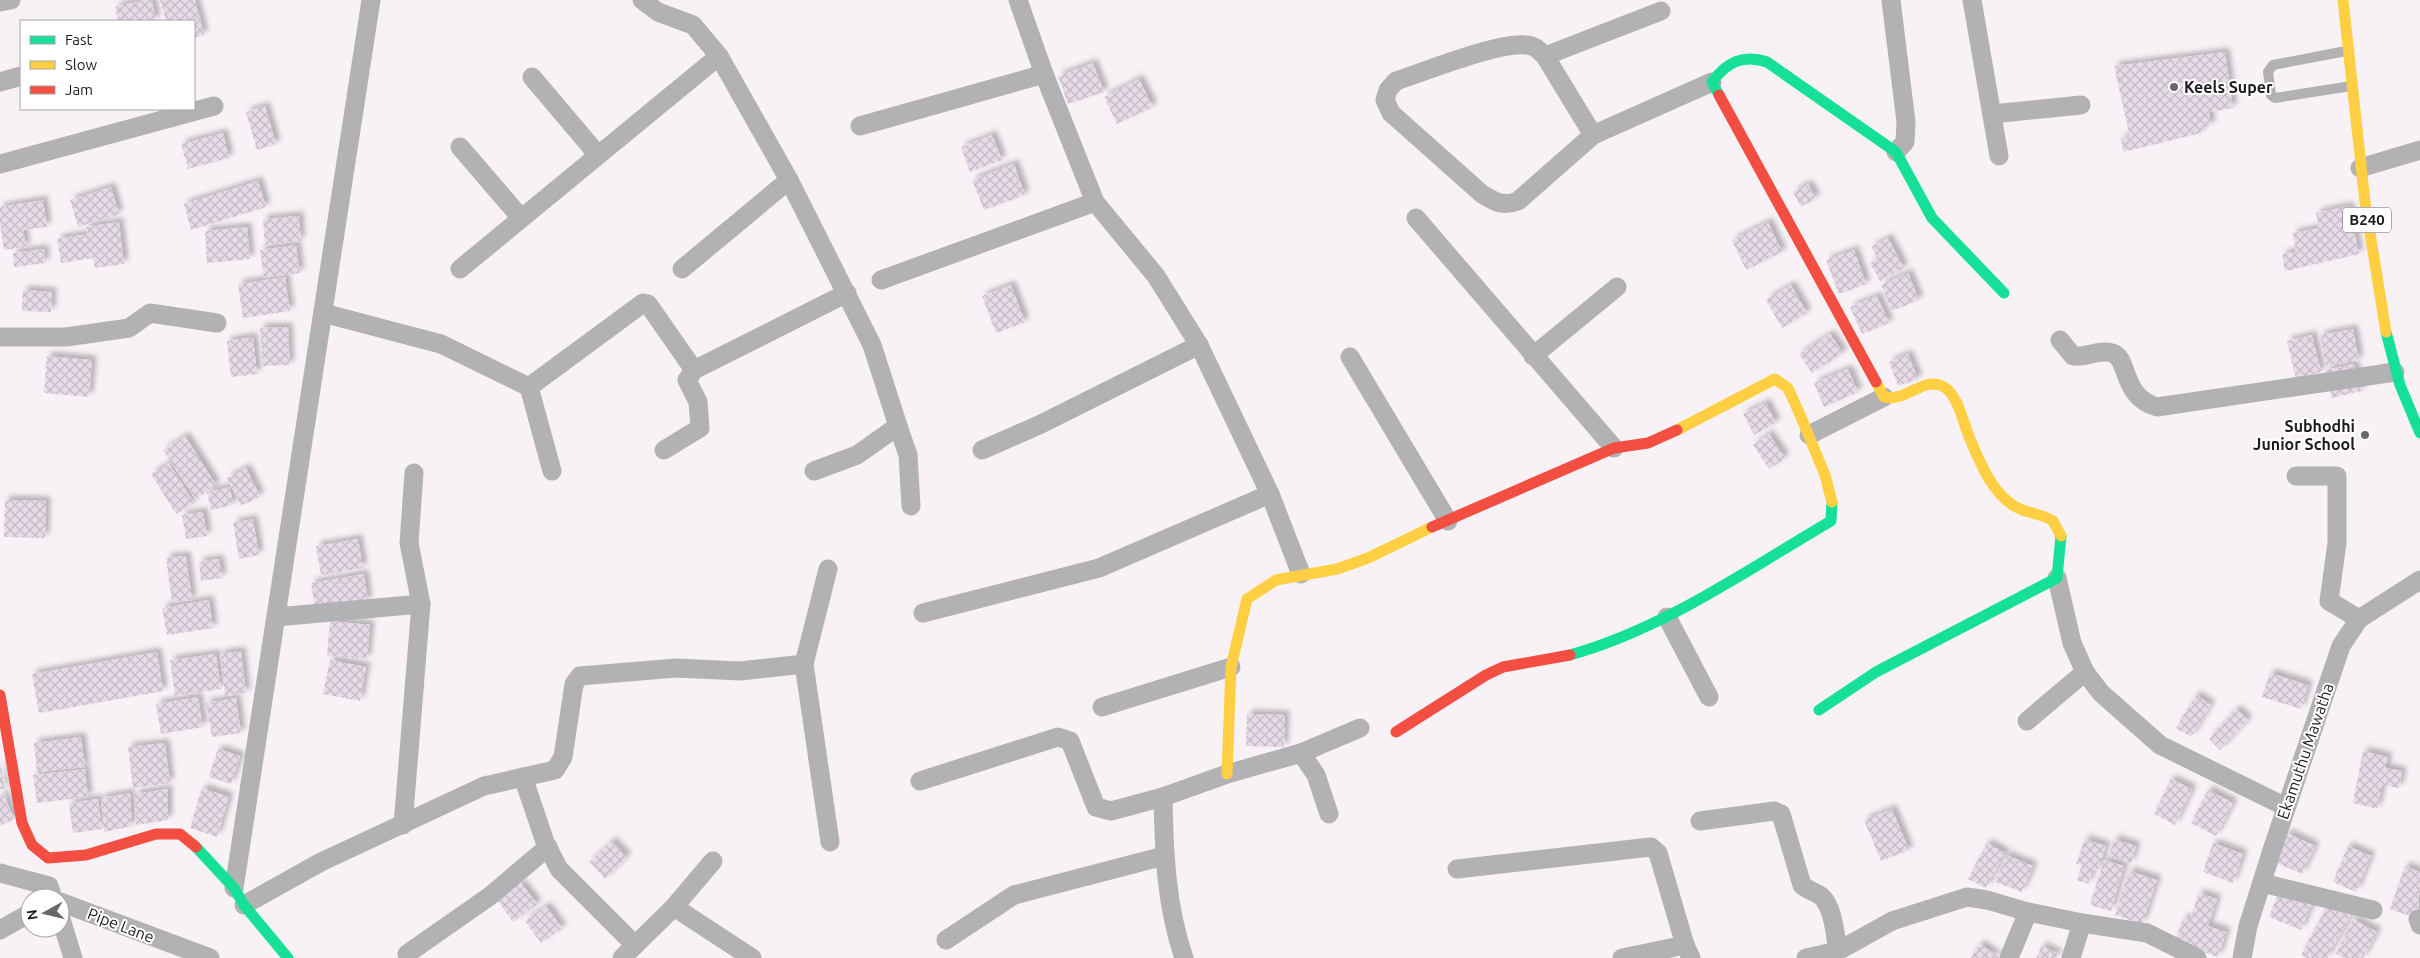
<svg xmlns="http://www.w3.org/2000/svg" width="2420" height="958" font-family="Ubuntu,sans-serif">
<defs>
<pattern id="building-cross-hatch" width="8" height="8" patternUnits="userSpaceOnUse" patternTransform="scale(1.25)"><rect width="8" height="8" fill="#e6dae6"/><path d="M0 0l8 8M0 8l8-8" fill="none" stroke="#c5bac5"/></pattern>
<filter id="shadow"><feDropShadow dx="4.5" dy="-4.5" stdDeviation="2.5" flood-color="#0004"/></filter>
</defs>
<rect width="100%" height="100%" fill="#f8f2f7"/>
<g fill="url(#building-cross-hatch)" filter="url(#shadow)">
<path d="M143,0H152L156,21H118L115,7Z"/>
<path d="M160,0H195L204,35L194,38V21H166Z"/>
<path d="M2225,52L2233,108L2209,112L2211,126L2201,128V133L2123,152L2121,138L2130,137L2114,66Z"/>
<path d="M1093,63L1104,92L1068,104L1058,76Z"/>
<path d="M1139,79L1153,107L1117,124L1104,97Z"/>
<path d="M265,106L276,144L257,150L246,112Z"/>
<path d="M223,133L229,158L188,169L181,144Z"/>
<path d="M992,135L1002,160L970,172L961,147Z"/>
<path d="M1014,164L1025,195L984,210L972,180Z"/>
<path d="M258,181L266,207L191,230L184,204Z"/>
<path d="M1808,184L1816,198L1801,207L1793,192Z"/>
<path d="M111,187L119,214L78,227L70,200Z"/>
<path d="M43,200L47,227L23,230L26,247L4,250L0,224V207Z"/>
<path d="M2349,206L2359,254L2285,271L2282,254L2296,252L2293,233L2319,228L2316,213Z"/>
<path d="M299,216L301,241L265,245L263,219Z"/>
<path d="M119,222L124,264L95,268L93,258L61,263L57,239L87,234L85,227Z"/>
<path d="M1768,222L1782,252L1746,270L1732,240Z"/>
<path d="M247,227L250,259L207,263L205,231Z"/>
<path d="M1888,238L1904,268L1880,281L1870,263L1878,259L1871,247Z"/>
<path d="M296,245L300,273L264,278L260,250Z"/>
<path d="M44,249L45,263L14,267L13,253Z"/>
<path d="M1854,250L1866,284L1839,294L1826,260Z"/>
<path d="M1908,273L1919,300L1892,311L1881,285Z"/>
<path d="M285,277L290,311L243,318L238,284Z"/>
<path d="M1011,285L1025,322L996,333L982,296Z"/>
<path d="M1791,285L1807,313L1782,328L1766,300Z"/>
<path d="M23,290L52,292L51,312L22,311Z"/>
<path d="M1877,296L1889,323L1862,334L1850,307Z"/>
<path d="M288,327L290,365L263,366L260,328Z"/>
<path d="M2353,329L2359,360L2326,366L2320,335Z"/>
<path d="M1830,334L1843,353L1812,373L1799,354Z"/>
<path d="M2312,335L2321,372L2296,379L2287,341Z"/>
<path d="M253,337L257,374L231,377L227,341Z"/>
<path d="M1908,354L1918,379L1898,386L1889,362Z"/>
<path d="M47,356L92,360L89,397L44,393Z"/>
<path d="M2354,364L2361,391L2332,398L2325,370Z"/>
<path d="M1848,369L1858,392L1824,407L1814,383Z"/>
<path d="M1766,403L1776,423L1754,435L1743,414Z"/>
<path d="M1769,434L1785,458L1769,469L1753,445Z"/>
<path d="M185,436L216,485L195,499L163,450Z"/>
<path d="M169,463L194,503L176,514L151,474Z"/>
<path d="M246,468L260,496L241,506L227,478Z"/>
<path d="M230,487L233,505L211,510L207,492Z"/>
<path d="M5,500L46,501L45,538L4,537Z"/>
<path d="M203,512L207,536L186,539L182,515Z"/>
<path d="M253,519L259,555L239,559L233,523Z"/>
<path d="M358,539L363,568L321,575L316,546Z"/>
<path d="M186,556L192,600L172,602L166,558Z"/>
<path d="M219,559L222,578L201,581L199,562Z"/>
<path d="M364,574L368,601L315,610L311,583Z"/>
<path d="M209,600L213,628L167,635L162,608Z"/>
<path d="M330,621L370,625L367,659L327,656Z"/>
<path d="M241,651L246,693L225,696L220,654Z"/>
<path d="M157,652L163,691L39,713L32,674Z"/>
<path d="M216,654L221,689L175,696L170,660Z"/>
<path d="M330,660L366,667L360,701L323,694Z"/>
<path d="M2270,673L2308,685L2301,709L2262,697Z"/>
<path d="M2196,695L2211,705L2191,737L2176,728Z"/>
<path d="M198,697L203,727L161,734L156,704Z"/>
<path d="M236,698L241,733L212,737L206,703Z"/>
<path d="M2236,709L2248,720L2220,750L2209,739Z"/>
<path d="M1247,714L1285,715L1284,747L1246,746Z"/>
<path d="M81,737L85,767L37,772L34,743Z"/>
<path d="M165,743L170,783L133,788L128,747Z"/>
<path d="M218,749L240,756L231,784L209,777Z"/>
<path d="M2363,751L2388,757L2385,768L2402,771L2399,788L2382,785L2377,809L2353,803Z"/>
<path d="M0,762L5,789H0Z"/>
<path d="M85,769L88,797L37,803L33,775Z"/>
<path d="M2171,779L2192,789L2175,825L2154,814Z"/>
<path d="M202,788L229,797L217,837L190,828Z"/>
<path d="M168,789V820L136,825L135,794Z"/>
<path d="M2208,790L2233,803L2216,836L2191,823Z"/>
<path d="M3,793L14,819L0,826V794Z"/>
<path d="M130,793L132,826L104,832L101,798Z"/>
<path d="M98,799L102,829L73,833L69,803Z"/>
<path d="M1892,809L1909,850L1881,861L1864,820Z"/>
<path d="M2287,833L2315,846L2302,874L2274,862Z"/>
<path d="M2085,839L2106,846L2098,870L2093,869L2088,884L2077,880L2082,865L2076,864Z"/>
<path d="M2114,839L2136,846L2131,863L2109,856Z"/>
<path d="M612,841L627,857L605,879L589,862Z"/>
<path d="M1987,843L2005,853L1986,888L1968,879Z"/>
<path d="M2213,843L2243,854L2233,883L2203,872Z"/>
<path d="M2348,846L2371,856L2356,892L2333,882Z"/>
<path d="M2006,855L2033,866L2022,892L1995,882Z"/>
<path d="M2104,860L2124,866L2111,911L2090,905Z"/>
<path d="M2405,866L2420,872L2418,919L2390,909Z"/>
<path d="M2129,871L2157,880L2142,924L2115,915Z"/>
<path d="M521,883L537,904L513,922L498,901Z"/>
<path d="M2280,890L2312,904L2301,930L2269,917Z"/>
<path d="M2199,893L2217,899L2208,926L2226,932L2218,957L2175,942L2183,918L2190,920Z"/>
<path d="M2330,901L2352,913L2327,958H2307L2301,955Z"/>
<path d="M546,906L562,928L541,943L525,921Z"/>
<path d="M2353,919L2377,932L2363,958H2344L2336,954Z"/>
<path d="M1980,944L2000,958H1970Z"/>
<path d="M2042,946L2058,954L2056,958H2036Z"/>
</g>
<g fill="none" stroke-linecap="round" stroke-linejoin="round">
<path stroke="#b2b2b5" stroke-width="10" d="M2346,51L2273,65L2268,72L2271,95L2275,98L2351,86"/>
<g stroke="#b2b2b5" stroke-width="19">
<path d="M642,0L658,12L693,25L719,56L789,180L872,345L898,426L857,455L814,471"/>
<path d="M1018,0L1044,74L1095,202L1156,276L1199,345L1270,494L1301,574"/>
<path d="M1891,0L1906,122L1905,142L1896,152"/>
<path d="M1972,0L1999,156"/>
<path d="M0,2L11,0"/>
<path d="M1545,56L1661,11"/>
<path d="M532,77L598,155"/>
<path d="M0,82L21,76"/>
<path d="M1992,114L2081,105"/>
<path d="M860,126L1044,74"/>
<path d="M1593,135L1545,56C1539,50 1534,45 1526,45C1498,42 1426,71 1396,81L1388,90L1385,100L1391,113L1482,194C1495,202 1503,207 1518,201L1593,135L1712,82"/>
<path d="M460,147L521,218"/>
<path d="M0,164L214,106"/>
<path d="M2360,168L2420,150"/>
<path d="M1416,218L1614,448"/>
<path d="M460,269L719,56"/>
<path d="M682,269L789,180"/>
<path d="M881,280L1095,202"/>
<path d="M323,313L441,344L529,387L552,471"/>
<path d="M0,337H66L129,328L150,313L217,323"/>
<path d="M2060,340L2073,356C2085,358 2099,349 2112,353C2130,358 2120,396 2157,407L2395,372"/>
<path d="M1533,356L1617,287"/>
<path d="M1350,357L1448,521"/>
<path d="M529,387L643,303L648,304L694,370"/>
<path d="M898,426L908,455L911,506"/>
<path d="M1809,435L1884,397"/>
<path d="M664,450L700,428L698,402L687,380L694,370L847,293"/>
<path d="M982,450L1039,425L1199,345"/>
<path d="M2296,476H2337V543L2329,601L2359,619"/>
<path d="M2057,578L2072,643L2085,672L2101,693L2160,745L2286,807"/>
<path d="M923,613L1099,568L1270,494"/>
<path d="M276,617L421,604"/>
<path d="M1667,617L1709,697"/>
<path d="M804,664L830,842"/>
<path d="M1102,707L1231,667"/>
<path d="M2027,721L2085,672"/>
<path d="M1301,753L1360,728"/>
<path d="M523,777L545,842L559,869L635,945"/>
<path d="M920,781L1058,737L1070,741L1096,807L1111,811L1163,797L1227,774L1301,753L1316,775L1329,814"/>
<path d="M1163,797C1164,852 1166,906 1184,958"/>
<path d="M1700,821L1774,811L1781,814L1802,885C1808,891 1817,892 1822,897C1834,909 1835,936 1838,951"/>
<path d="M403,825L421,604L409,543L414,473"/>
<path d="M1457,869L1651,847L1658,853L1685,945L1691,958"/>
<path d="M0,873L49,886L53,898"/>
<path d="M2262,883L2373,910"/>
<path d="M234,888L371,0"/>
<path d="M60,902L210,958"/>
<path d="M244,905L321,862L484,786L555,770L563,757L574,684L580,676L676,668L740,671L804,664L828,569"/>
<path d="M674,907L752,958"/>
<path d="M60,916L73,958"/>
<path d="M2418,919L2420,925"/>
<path d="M0,930L30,913"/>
<path d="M946,940L1014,895L1164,856"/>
<path d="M407,954L490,896L548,847"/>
<path d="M622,958L674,907L713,861"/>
<path d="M1622,958L1685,945"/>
<path d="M1806,958L1838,951L1892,921L1967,897L1987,900L2028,912L2082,923L2147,933L2197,958"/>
<path d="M2009,958L2028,912"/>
<path d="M2071,958L2082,923"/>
<path d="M2242,958L2248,926L2273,847L2341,646L2359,619L2420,580"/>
</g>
<g stroke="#16e098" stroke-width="11">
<path d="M1719,95L1712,82C1727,62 1743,54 1767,62L1896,152L1932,218L2004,293"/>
<path d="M2386,332L2400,385L2420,433"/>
<path d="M1570,655C1664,629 1747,570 1831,521L1832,502"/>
<path d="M1819,710L1876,672L2057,578L2061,536"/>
<path d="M196,847L234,888L244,905L288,958"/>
</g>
<g stroke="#ffcf43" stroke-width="11">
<path d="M2343,0L2365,202L2386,332"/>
<path d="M1876,382L1884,397C1906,402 1923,377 1942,386C1958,393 1963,423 1970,439C1980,463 1994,498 2020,509C2031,514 2043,514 2053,521L2061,536"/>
<path d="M1677,430L1775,379L1788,388L1801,417L1825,475L1832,502"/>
<path d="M1227,774L1231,667L1247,599L1276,580L1337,569L1368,558L1432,527"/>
</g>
<g stroke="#f24e42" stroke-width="11">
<path d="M1719,95L1876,382"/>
<path d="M1432,527L1614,448L1648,443L1677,430"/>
<path d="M0,695L22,823L32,845L48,858L86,855L156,834H180L196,847"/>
<path d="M1396,732L1486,675L1503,667L1570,655"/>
</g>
</g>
<g fill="#6a666a" stroke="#fff" stroke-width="2">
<circle cx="2174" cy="87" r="5"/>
<circle cx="2365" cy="435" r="5"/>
</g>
<g text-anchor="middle" stroke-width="4" stroke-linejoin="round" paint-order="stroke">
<rect fill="#fff" stroke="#625f62" stroke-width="1" x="2343" y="207.5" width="48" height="25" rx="4"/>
<g font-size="15" font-weight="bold" fill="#1e1b1e">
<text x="2367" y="225">B240</text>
</g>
<g font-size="16" font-weight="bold" fill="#1e1b1e" stroke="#fff" text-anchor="start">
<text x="2184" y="93">Keels Super</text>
<text x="2355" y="432" text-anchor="end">Subhodhi<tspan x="2355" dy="18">Junior School</tspan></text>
</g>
<g font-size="16" fill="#1e1b1e" stroke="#fff">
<text transform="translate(2305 751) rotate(-71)" y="6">Ekamuthu Mawatha</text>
<text transform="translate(121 925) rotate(21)" y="6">Pipe Lane</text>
</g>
</g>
<rect x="20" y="20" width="175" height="90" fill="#ffffff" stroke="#a5a4a5"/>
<rect x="30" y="36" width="25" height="8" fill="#16e098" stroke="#a5a4a5"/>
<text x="65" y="45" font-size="15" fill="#1e1b1e">Fast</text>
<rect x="30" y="61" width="25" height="8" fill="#ffcf43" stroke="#a5a4a5"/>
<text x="65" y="70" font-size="15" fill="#1e1b1e">Slow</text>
<rect x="30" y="86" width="25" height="8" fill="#f24e42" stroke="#a5a4a5"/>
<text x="65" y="95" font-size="15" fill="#1e1b1e">Jam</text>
<g transform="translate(45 913) rotate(262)"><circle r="24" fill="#ffffff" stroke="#a5a4a5"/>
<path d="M0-4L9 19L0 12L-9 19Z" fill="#6a666a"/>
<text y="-8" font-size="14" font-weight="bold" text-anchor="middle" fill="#1e1b1e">N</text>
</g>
</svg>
